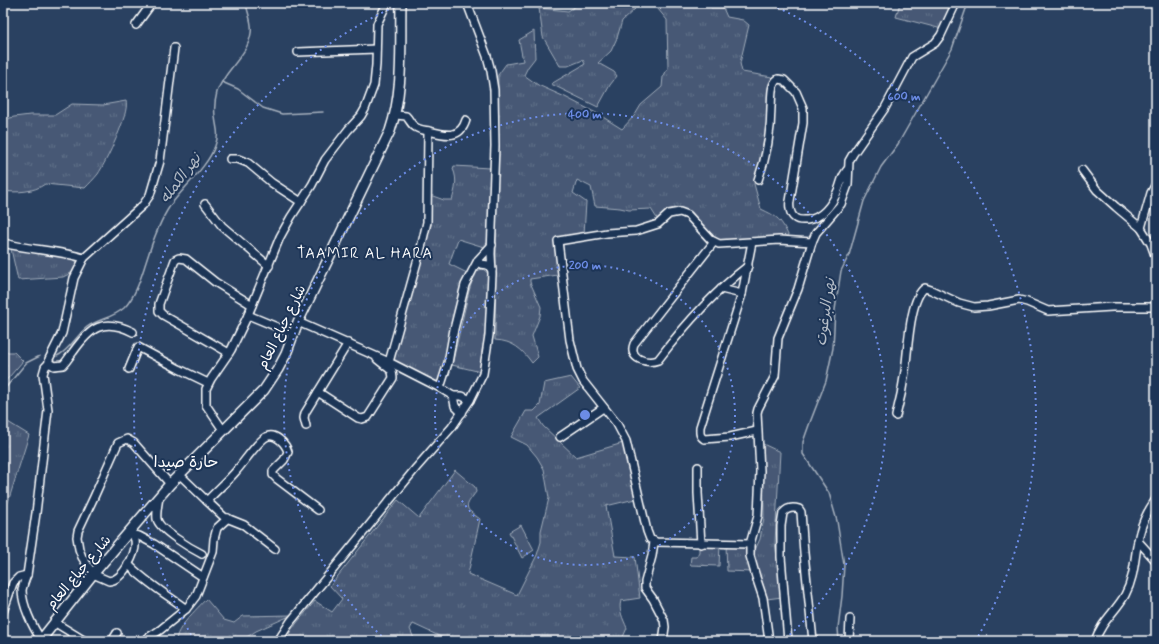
<svg xmlns="http://www.w3.org/2000/svg" width="1159" height="644" font-family="Mynerve,'Playpen Sans Arabic',sans-serif">
<defs>
<pattern id="grass-tufts" width="24" height="20" patternUnits="userSpaceOnUse"><rect width="24" height="20" fill="#465975"/><path d="M3 7l-1-3M5 7V3M7 7l1-3M15 17l-1-3M17 17v-4M19 17l1-3" fill="none" stroke="#62728a"/></pattern>
</defs>
<rect width="100%" height="100%" fill="#2a4161"/>
<filter id="ink" filterUnits="userSpaceOnUse"><feTurbulence type="fractalNoise" baseFrequency=".025" numOctaves="2"/><feDisplacementMap in="SourceGraphic" scale="8" xChannelSelector="R" yChannelSelector="G"/><feConvolveMatrix kernelMatrix="1 2 1 2 8 2 1 2 1" color-interpolation-filters="sRGB"/></filter>
<g filter="url(#ink)">
<g fill="url(#grass-tufts)" stroke="#a2acba">
<path d="M581,3H625L635,9L622,21L617,38L611,51L598,63L614,72L617,76L610,85L598,107L551,84L585,64L583,60L568,66H560L543,37L539,8L568,11Z"/>
<path d="M653,3H712L711,8H723L727,17L743,20L749,25L740,63L742,72L772,77L769,117L764,145L754,184L761,209C778,217 781,219 789,237L717,241L705,231L691,213L658,220L651,209L629,210L620,208L595,206L591,187L577,180L573,193L586,202L584,234L555,238L558,275L530,279V282L541,307L540,316L532,336L538,357L532,363C522,349 513,341 495,340L498,75L506,64L523,61L519,40L534,31L535,58L528,67L524,75L538,85L565,97L598,114L622,129L635,115L641,105L662,87L663,77L668,68L667,20Z"/>
<path d="M900,3H952L942,29L896,17Z"/>
<path d="M126,101C130,113 106,162 98,174C94,179 89,184 85,188L45,184C34,192 17,193 3,191V120L14,117L30,115H55L72,104L103,105Z"/>
<path d="M454,166L490,168V242L484,247L458,239L449,264L467,273L455,308L445,364L440,381L437,382L392,360L431,225L430,195L444,200H452C455,190 458,180 453,169Z"/>
<path d="M11,249L68,255L74,259L78,264L73,272L63,277L18,280Z"/>
<path d="M483,269L490,275L489,308L481,372L452,365L469,291L474,275L479,270Z"/>
<path d="M3,352H14L23,361L3,384Z"/>
<path d="M571,377L580,388L538,418L543,426L576,457L623,443L625,445L635,499L606,506L615,556L635,557L640,598L621,601C618,609 623,619 627,628L623,637L625,641H450L413,624L410,629L415,641H286L291,630L315,601L332,612L342,599L330,586L398,500L419,518L455,470L475,487L476,492C464,508 464,507 480,519L468,574L517,595L537,555L541,542V531L549,498L544,469L537,457L527,445L511,437L526,411H534L540,405L544,383Z"/>
<path d="M3,419L29,435L3,518Z"/>
<path d="M763,444L780,452L775,542L782,597L767,599L757,573L754,555L755,550L760,539L764,518Z"/>
<path d="M699,545H720L719,566L690,565L691,557H696L699,552Z"/>
<path d="M726,545L747,546L752,572L727,571Z"/>
<path d="M206,599L224,620L234,623L243,616L292,615L256,631L241,641H176C176,628 197,609 206,599Z"/>
</g>
<path fill="#465975" stroke="#a2acba" d="M521,525L534,550L522,558L509,532Z"/>
<g fill="none" stroke-linecap="round" stroke-linejoin="round">
<g stroke="#a7b1be" stroke-width="1.5">
<path d="M222,82L238,89L263,108L282,114L323,112"/>
<path d="M57,356C69,351 76,336 87,327C98,319 113,318 124,308C136,296 141,277 146,262C152,243 159,222 170,206C183,188 208,166 215,146C220,132 216,129 215,116C214,109 215,100 217,92C224,70 248,56 251,33C253,23 247,12 246,3"/>
<path d="M3,391L26,363L40,356"/>
<path d="M839,641L838,628L842,596L844,565L837,521L829,493L803,454V442L809,425L826,381L833,348L835,310L841,271L849,255L864,201L881,167L898,144L952,49L968,3"/>
</g>
<defs>
<g id="minor">
<path d="M136,25L152,3"/>
<path d="M298,52L376,49"/>
<path d="M396,115L406,116C409,119 411,124 414,126C418,130 424,130 429,131C444,135 460,140 466,120"/>
<path d="M230,159H238L248,163L272,183L301,202"/>
<path d="M1082,170L1097,190L1116,207L1141,228"/>
<path d="M758,180C766,158 771,131 771,107C772,98 770,84 778,79L784,80L796,92L803,108V123L790,201C789,206 790,215 795,218C798,221 803,220 807,220C824,218 833,203 839,188C842,180 842,175 848,169"/>
<path d="M1156,184L1151,193L1141,228L1151,244L1156,258"/>
<path d="M205,204L222,226L269,266"/>
<path d="M714,242L634,344C628,359 647,364 658,360C684,326 714,292 748,266"/>
<path d="M752,242L742,294L700,427C700,432 699,436 704,439L730,437L757,431"/>
<path d="M3,243C30,250 57,250 84,258"/>
<path d="M481,264L488,265L492,270"/>
<path d="M721,289L742,294"/>
<path d="M248,315L294,334"/>
<path d="M298,322L389,362L440,388L453,396H462L470,400"/>
<path d="M133,332C103,317 90,328 73,352C69,357 67,361 63,365L54,366L49,363V359L62,333L74,278L84,258L143,205L150,195L160,161L174,48"/>
<path d="M229,353L163,315L159,311V304L175,260L179,258L186,259L215,282L252,305"/>
<path d="M389,362L421,248L427,222L428,131"/>
<path d="M129,369L138,347L179,369L208,383"/>
<path d="M440,388L448,363L454,329L465,285L478,260L492,245"/>
<path d="M318,392L358,418L362,419L368,417L393,378L392,371L377,359"/>
<path d="M453,396L455,406L462,413"/>
<path d="M896,416C900,401 903,386 905,371C908,353 909,298 925,288L931,290L959,303L974,307L988,306L1019,300L1027,302L1048,311L1112,307H1156"/>
<path d="M306,426L304,418L305,413L348,343"/>
<path d="M223,430L206,405V389L211,379L231,350L248,315L280,237L291,217L312,185L325,160L348,130L361,116L365,109L374,85L376,65L377,24L387,3"/>
<path d="M560,437L603,408"/>
<path d="M698,467V493L701,544"/>
<path d="M179,474L207,501C217,490 228,481 237,470C244,462 258,441 266,437C275,432 286,444 288,452L284,460L273,471V475L277,479L318,510"/>
<path d="M159,497C158,504 156,513 157,519C159,530 192,549 202,554"/>
<path d="M207,501L224,517L244,525L275,549"/>
<path d="M130,531C132,534 134,536 135,540C137,553 123,580 109,581L93,574L82,557L79,549L77,537L78,531L94,497L118,443L127,439L134,443L170,484"/>
<path d="M133,535L139,536L154,544L203,577"/>
<path d="M1138,541L1156,561"/>
<path d="M654,542L652,556L645,582V588L653,599L664,620L665,627L663,641"/>
<path d="M750,544L656,542L650,539L647,531L626,441L617,424L583,381L577,369L570,340L558,241L607,233L636,231L658,224L669,214L680,212L688,215L711,240L719,244L779,240L812,242"/>
<path d="M128,564C145,582 166,594 186,609"/>
<path d="M27,575L36,513L48,410L43,374L45,367L49,363"/>
<path d="M3,612L13,583L19,577L27,575C25,580 23,585 22,590C22,605 33,628 41,639"/>
<path d="M54,622L85,641"/>
<path d="M112,641L117,633"/>
<path d="M143,641L160,630L186,609L196,596L213,552L214,539L217,528L228,518"/>
<path d="M278,641L291,621L416,468L452,427L470,400L483,374L489,335L492,274L491,254L495,146L494,90L491,71L487,56L467,3"/>
<path d="M769,641L763,598L756,577L750,556V544L758,516L759,494L760,471L757,413L758,409L775,376L778,338L798,289L812,242L816,233L841,204L848,185L849,161L853,154L885,108L912,57L935,43L941,35L956,3"/>
<path d="M788,641L781,557V526L783,513C787,508 793,507 799,509L801,512L804,553L813,641"/>
<path d="M849,641L850,619"/>
<path d="M1095,641C1101,622 1116,611 1125,595C1136,575 1134,553 1140,532C1143,520 1149,509 1156,499"/>
</g>
<path id="major" d="M40,641L93,574L170,484L264,390L278,369L286,354L298,322L390,131C404,90 400,46 401,3"/>
</defs>
<use href="#minor" stroke="#fff" stroke-width="10"/>
<use href="#major" stroke="#fff" stroke-width="12"/>
<use href="#minor" stroke="#1d3557" stroke-width="7"/>
<use href="#major" stroke="#1d3557" stroke-width="9"/>
</g>
</g>
<g fill="none" stroke="#6c8ce6" stroke-width="2" stroke-dasharray="2 4">
<circle cx="585" cy="415" r="150"/>
<path d="M386 640A301 301 0 1 1 784 640"/>
<path d="M194 640A451 451 0 0 1 398 5M772 5A451 451 0 0 1 976 640"/>
</g>
<g text-anchor="middle" stroke-width="4" stroke-linejoin="round" paint-order="stroke">
<g font-size="14" fill="#fff" stroke="#1d3557">
<text transform="translate(281 327) rotate(-64)" y="5">شارع جباع العام</text>
<text transform="translate(78 572) rotate(-50)" y="5">شارع جباع العام</text>
</g>
<g font-size="15" font-style="italic" fill="#b6bec8" stroke="#1d3557">
<text transform="translate(180 178) rotate(-53)" y="5">نهر الكمله</text>
<text transform="translate(825 312) rotate(-82)" y="5">نهر البرغوت</text>
</g>
<g font-size="15" letter-spacing="1" fill="#fff" stroke="#1d3557">
<text x="365" y="258">TAAMIR AL HARA</text>
</g>
<g font-size="16" fill="#fff" stroke="#1d3557">
<text x="186" y="467">حارة صيدا</text>
</g>
</g>
<circle cx="585" cy="415" r="6" fill="#6c8ce6" stroke="#1d3557" stroke-width="2"/>
<g font-size="12" text-anchor="middle" font-weight="bold" fill="#6c8ce6" stroke="#1d3557" stroke-width="4" stroke-linejoin="round" paint-order="stroke">
<text x="904" y="100">600 m</text>
<text x="585" y="118">400 m</text>
<text x="585" y="269">200 m</text>
</g>
<rect width="1159" height="644" fill="none" stroke="#1d3557" stroke-width="16"/>
<rect x="8" y="8" width="1143" height="628" fill="none" stroke="#fff" stroke-width="1.5" filter="url(#ink)"/>
</svg>
